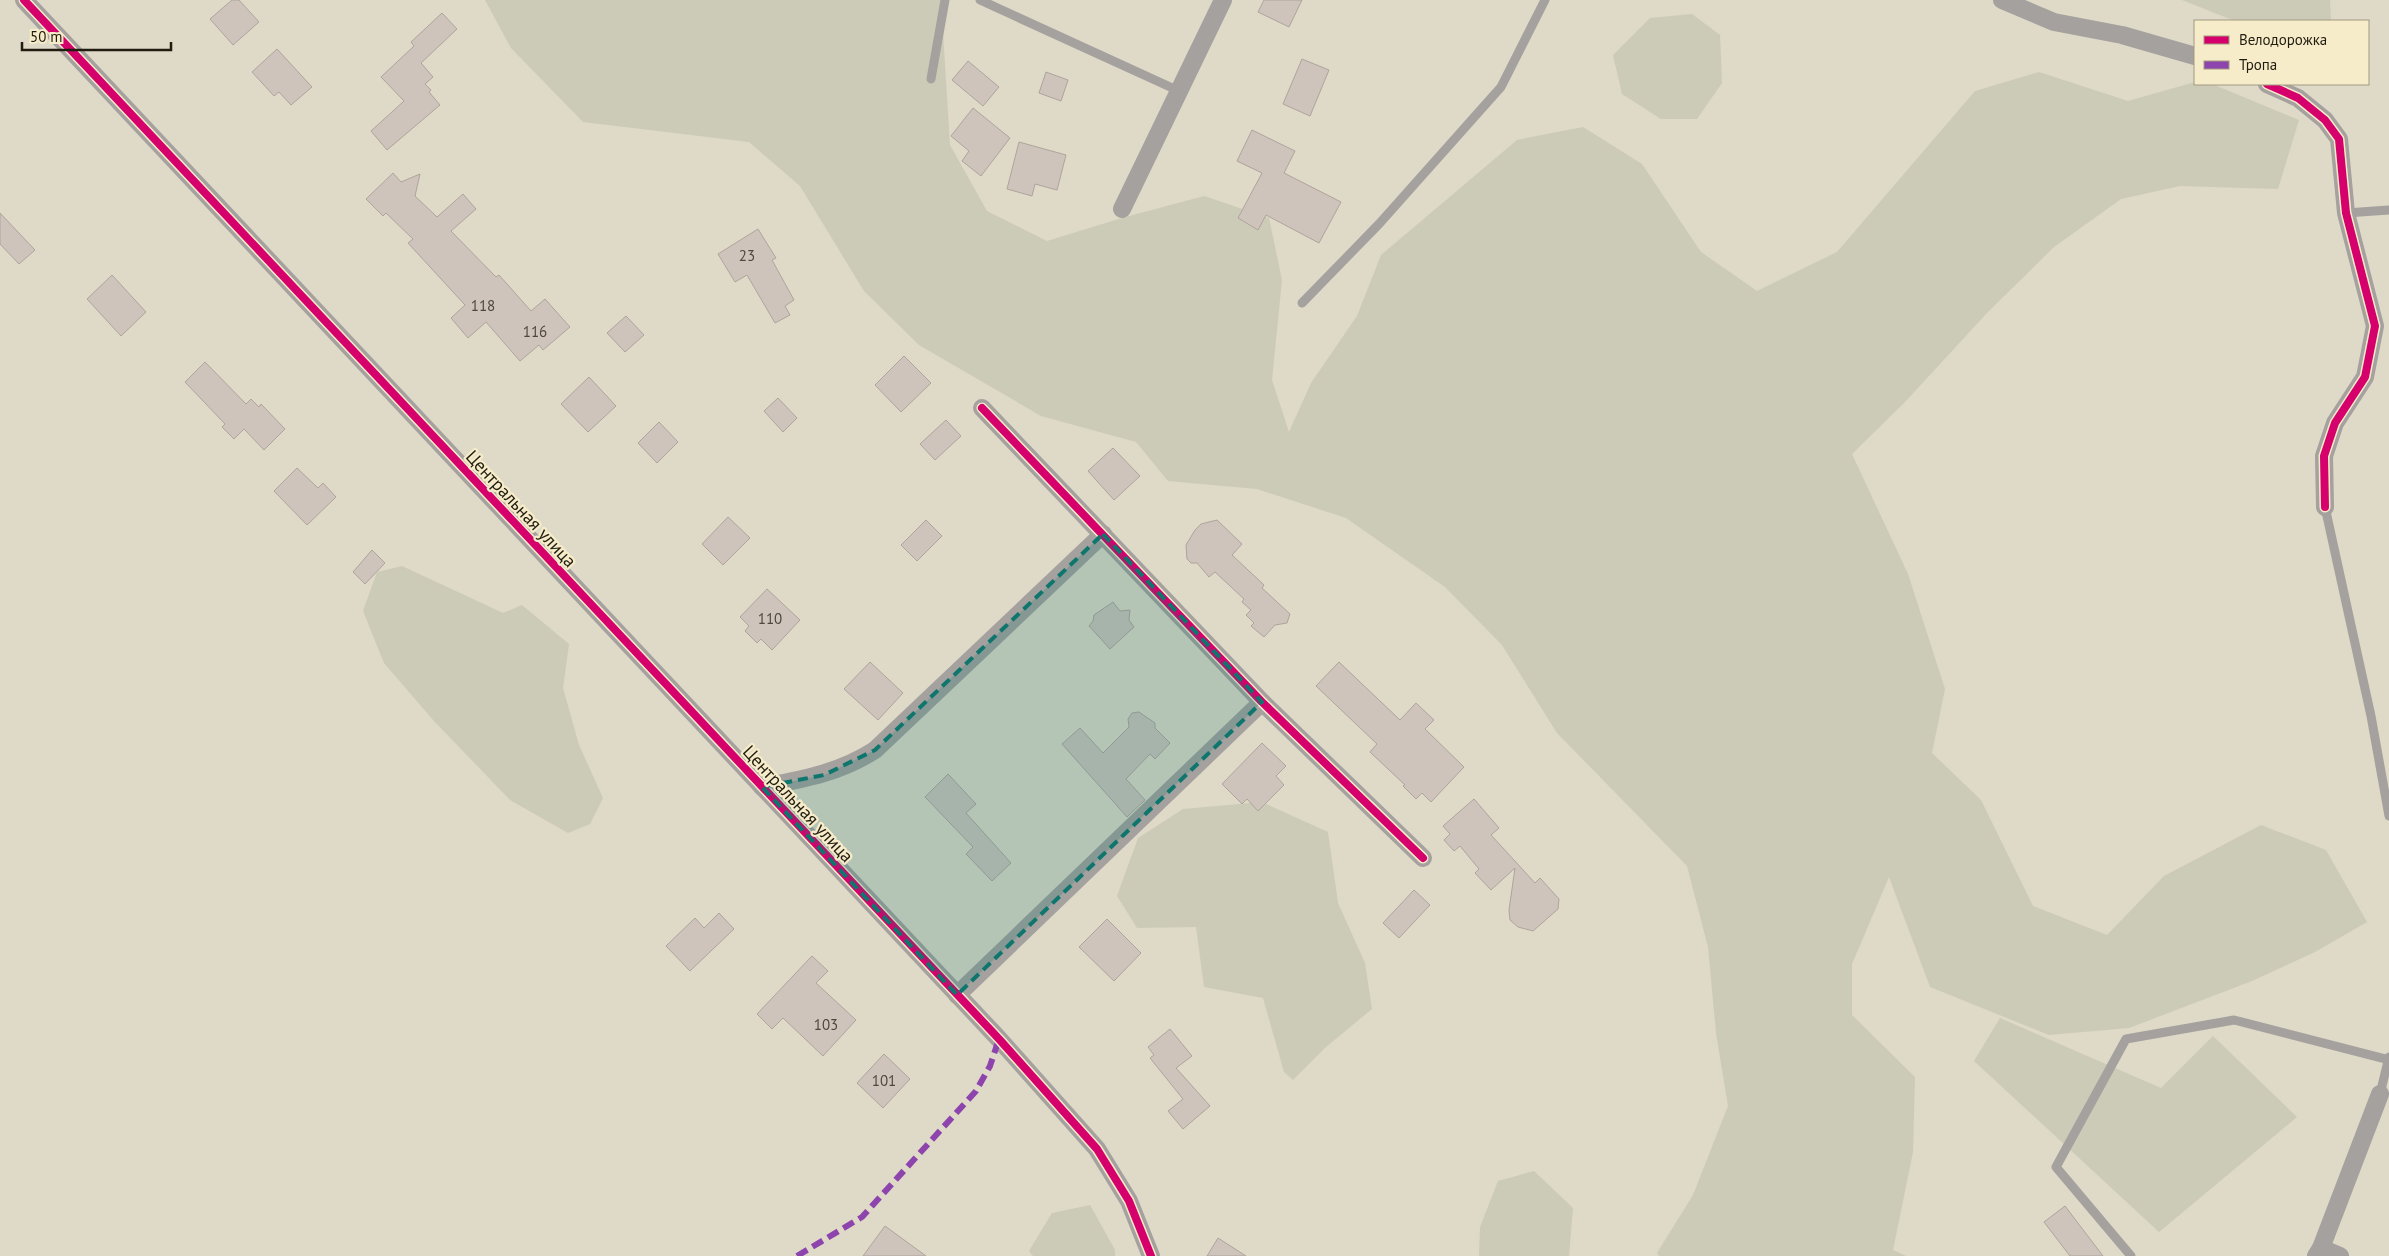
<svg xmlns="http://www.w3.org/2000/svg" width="2389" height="1256" font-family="'PT Sans',sans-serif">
<rect width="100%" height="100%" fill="#dfd9c7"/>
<g fill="#cccbb8">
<path d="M485,0H941L950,145L987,211L1047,241L1122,218L1204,196L1269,218L1282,280L1272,380L1289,432L1311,383L1357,316L1381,255L1517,140L1583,127L1642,164L1701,252L1757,291L1837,252L1975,91L2039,72L2128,101L2195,82V84H2212L2299,120L2278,189L2180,186L2121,199L2054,247L1987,313L1905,402L1852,454L1908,574L1945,689L1932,753L1981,800L2033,906L2107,935L2164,876L2261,825L2326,850L2367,922L2315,952L2252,981L2129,1028L2049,1035L1930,987L1889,877L1852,964V1015L1915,1077L1913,1152L1893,1250L1906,1256H1659L1657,1253L1693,1195L1728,1106L1716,1033L1708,947L1687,866L1557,733L1502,645L1445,587L1346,518L1257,489L1168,481L1136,442L1041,416L919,345L864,291L800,186L749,142L583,122L511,48Z"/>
<path d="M2182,0H2330L2331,21H2235Z"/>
<path d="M1692,14L1720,35L1722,83L1697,119H1661L1622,94L1613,55L1650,18Z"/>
<path d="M402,566L503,613L522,605L569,644L563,688L579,745L603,798L590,824L568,833L510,800L434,721L384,663L363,611L377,572Z"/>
<path d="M1262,802L1328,832L1338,903L1365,963L1372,1009L1326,1047L1293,1080L1284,1072L1263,998L1204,987L1196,927L1137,928L1117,896L1138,838L1183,809Z"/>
<path d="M2000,1018L2161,1088L2213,1036L2297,1117L2159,1232L1974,1061Z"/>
<path d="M1534,1171L1573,1208L1569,1256H1479L1480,1227L1498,1181Z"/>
<path d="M1090,1205L1115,1250V1256H1033L1029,1251L1052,1213Z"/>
</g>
<g fill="#cec4bc" stroke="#aea49c">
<path d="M232,0H239L259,22L233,45L210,19Z"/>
<path d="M1264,0H1302L1289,27L1258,12Z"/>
<path d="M442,13L457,29L421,63L433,77L425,84L431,90L429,92L440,105L387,150L371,131L404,101L381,77L414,46L411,42Z"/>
<path d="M277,49L312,87L291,105L279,92L274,96L252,72Z"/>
<path d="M1302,59L1329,70L1310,116L1283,104Z"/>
<path d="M968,61L999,87L983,106L952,80Z"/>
<path d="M1046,72L1068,80L1061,101L1039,93Z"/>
<path d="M973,108L1010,138L981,176L962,161L969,151L951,136Z"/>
<path d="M1252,130L1295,151L1284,173L1341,202L1319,243L1266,215L1258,230L1238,218L1262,173L1237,161Z"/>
<path d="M1019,142L1066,155L1057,190L1035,184L1032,196L1007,189Z"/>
<path d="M393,173L401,182L420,174L415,196L437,217L463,194L476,209L451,231L496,277L499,275L531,311L545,299L570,327L543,350L539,345L520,361L486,322L468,338L451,318L465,305L408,243L413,239L386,213L383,216L366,199Z"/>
<path d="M0,213L35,250L19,264L0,244Z"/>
<path d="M758,229L776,258L772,260L794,300L785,306L790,315L775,323L747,275L735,282L718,254Z"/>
<path d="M112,275L146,312L121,336L87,299Z"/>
<path d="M626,316L644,335L625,352L607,333Z"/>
<path d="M904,356L931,383L901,412L875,385Z"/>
<path d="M205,362L246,404L251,399L259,407L261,404L285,429L264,450L244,429L234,439L222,427L225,424L185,382Z"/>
<path d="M589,377L616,406L588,432L561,404Z"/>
<path d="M778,398L797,418L783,432L764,411Z"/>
<path d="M946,420L961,436L935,460L920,444Z"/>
<path d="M659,422L678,442L657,463L638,443Z"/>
<path d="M1113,448L1140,476L1114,500L1088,471Z"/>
<path d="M297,468L318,488L323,483L336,497L307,525L274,491Z"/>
<path d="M728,517L750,538L723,565L702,544Z"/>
<path d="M926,520L942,536L917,561L901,545Z"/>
<path d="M1217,520L1242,544L1232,555L1264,585L1262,588L1290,614L1287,623L1275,625L1264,637L1251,626L1254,623L1246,615L1251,610L1242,602L1244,599L1215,572L1209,577L1197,563H1191L1187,559L1186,545L1195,530L1201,524Z"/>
<path d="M372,550L385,563L365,584L353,572Z"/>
<path d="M767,589L800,620L772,650L761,639L757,643L745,631L749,626L740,617Z"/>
<path d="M1113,602L1120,611L1130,610L1129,620L1134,627L1110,649L1089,626L1093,621L1094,615Z"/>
<path d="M870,662L903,693L878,720L844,689Z"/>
<path d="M1339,662L1400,720L1416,703L1434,720L1425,729L1464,767L1431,802L1422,793L1416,799L1403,786L1405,785L1370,752L1377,744L1316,686Z"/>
<path d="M1139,712L1155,723V728L1170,743L1155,759L1150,754L1126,779L1145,800L1127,817L1062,744L1080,728L1103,753L1129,727L1128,719L1132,713Z"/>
<path d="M1262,743L1286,766L1276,776L1284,785L1258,811L1247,799L1242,804L1222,784Z"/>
<path d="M948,774L976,804L966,813L1011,863L992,881L966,854L973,847L925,797Z"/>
<path d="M1474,799L1499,828L1491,835L1535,883L1540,878L1559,899L1558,909L1533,931L1518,927L1510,920L1509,910L1515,868L1491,890L1475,873L1479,869L1460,846L1454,851L1444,840L1450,834L1443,826Z"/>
<path d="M1414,890L1430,905L1399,938L1383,923Z"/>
<path d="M719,913L734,929L690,971L666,946L695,918L704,928Z"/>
<path d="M1107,919L1141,953L1114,981L1079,947Z"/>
<path d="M812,956L828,971L816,983L856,1020L823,1056L783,1018L772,1029L757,1014Z"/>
<path d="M1170,1029L1192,1056L1176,1068L1210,1106L1183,1129L1168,1111L1183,1099L1150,1058L1154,1055L1148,1047Z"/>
<path d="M884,1054L910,1079L883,1108L857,1083Z"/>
<path d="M2065,1206L2103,1256H2070L2044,1222Z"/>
<path d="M885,1226L926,1256H863Z"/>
<path d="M1218,1238L1246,1256H1207Z"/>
</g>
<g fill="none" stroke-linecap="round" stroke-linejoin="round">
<g stroke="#a4a19e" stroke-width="9">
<path d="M980,0L1179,91"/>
<path d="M931,79L945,0"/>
<path d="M2346,213L2389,210"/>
<path d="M1302,303L1379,224L1501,87L1545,0"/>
<path d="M2325,507L2371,716L2389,816"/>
<path d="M2380,1094L2389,1057"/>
<path d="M2131,1256L2056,1167L2126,1039L2234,1020L2389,1060"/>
</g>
<g stroke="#a4a19e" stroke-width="18">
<path d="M24,0L999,1039L1097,1149L1129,1201L1151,1256"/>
<path d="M2002,0L2054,22L2122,35L2195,56"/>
<path d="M2267,84L2298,98L2325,120L2339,139L2346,213L2375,326L2365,377L2335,423L2324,456L2325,507"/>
<path d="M1122,209L1223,0"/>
<path d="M982,408L1262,702L1423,858"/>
<path d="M762,787C804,779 839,773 875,750L1103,534"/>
<path d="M957,995L1262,702"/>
<path d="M2321,1248L2340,1256"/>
<path d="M2316,1256L2321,1248L2380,1094"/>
</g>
<path stroke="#8e44ad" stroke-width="6" stroke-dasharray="12 6" stroke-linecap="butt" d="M797,1256L862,1217L976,1091L990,1066L999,1039"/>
<defs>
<g id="cycleway">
<path d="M24,0L999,1039L1097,1149L1129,1201L1151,1256"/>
<path d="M2267,84L2298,98L2325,120L2339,139L2346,213L2375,326L2365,377L2335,423L2324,456L2325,507"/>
<path d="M982,408L1262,702L1423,858"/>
</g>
</defs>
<use href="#cycleway" stroke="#f7ecca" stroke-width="11"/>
<use href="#cycleway" stroke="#d6006c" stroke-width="8"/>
</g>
<path fill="#0f766e" fill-opacity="0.2" stroke="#0f766e" stroke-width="4" stroke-dasharray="10 6" stroke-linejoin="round" d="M1103,534L1262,702L957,995L762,787L824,775L875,750Z"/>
<g text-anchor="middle" stroke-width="4.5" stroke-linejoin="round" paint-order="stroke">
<g font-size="15" fill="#4d483d">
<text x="747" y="261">23</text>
<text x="483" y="311">118</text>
<text x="535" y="337">116</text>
<text x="770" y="624">110</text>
<text x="826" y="1030">103</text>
<text x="884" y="1086">101</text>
</g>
<g font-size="18" fill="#201c10" stroke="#f7ecca">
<text transform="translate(521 509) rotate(47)" y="6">Центральная улица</text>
<text transform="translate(798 804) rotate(47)" y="6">Центральная улица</text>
</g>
</g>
<rect x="2194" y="20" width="175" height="65" fill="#f7ecca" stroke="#a19980"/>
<rect x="2204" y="36" width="25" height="8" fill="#d6006c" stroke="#a19980"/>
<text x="2239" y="45" font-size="15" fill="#201c10">Велодорожка</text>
<rect x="2204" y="61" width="25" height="8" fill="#8e44ad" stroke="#a19980"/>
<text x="2239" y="70" font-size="15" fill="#201c10">Тропа</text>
<path d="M22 42v8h149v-8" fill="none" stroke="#201c10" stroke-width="2.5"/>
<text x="30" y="42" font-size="15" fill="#201c10" stroke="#f7ecca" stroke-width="4" paint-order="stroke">50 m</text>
</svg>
